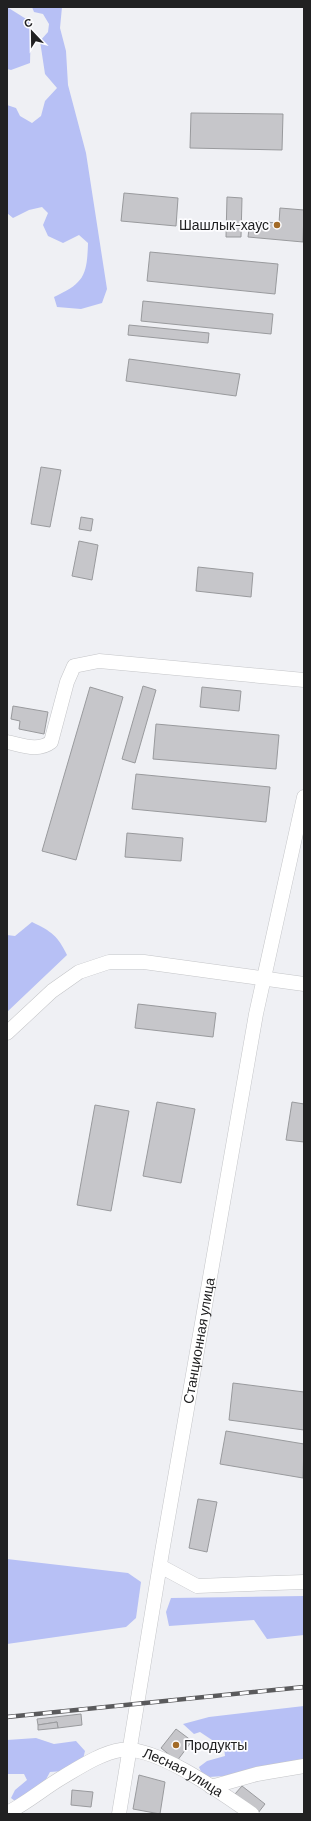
<svg xmlns="http://www.w3.org/2000/svg" width="311" height="1821" font-family="Barlow,sans-serif">
<rect width="100%" height="100%" fill="#eff0f4"/>
<g fill="#b7c0f5">
<path d="M7,7L31,22L30,63L11,70L7,69Z"/>
<path d="M32,7H62L60,28L66,51L68,85L86,153L107,289L102,303L81,309L57,307L54,297C84,283 87,276 88,243L79,235L63,243L48,236L43,225L48,213L42,207L29,210L13,218L7,213V105L16,108L20,116L32,123L41,116L45,101L57,88L45,74L40,41L48,32L49,24L43,14L34,12Z"/>
<path d="M32,922C51,931 58,936 67,955L7,1012V935L15,936Z"/>
<path d="M7,1559L128,1573L141,1582L136,1618L126,1627L7,1644Z"/>
<path d="M304,1596V1635L267,1639L254,1620L169,1626L166,1612L171,1598Z"/>
<path d="M304,1706V1760L224,1776L209,1777L202,1774L199,1767L207,1761L225,1756L223,1740H212L200,1732L194,1734L183,1724L209,1717Z"/>
<path d="M36,1738L54,1744L76,1741L85,1751L82,1763L63,1771L50,1772L42,1787L15,1801L11,1798L15,1790L27,1780L24,1774H7V1740Z"/>
</g>
<g fill="#c6c6ca" stroke="#999a9d">
<path d="M191,113L283,114L282,150L190,148Z"/>
<path d="M124,193L178,198L176,226L121,221Z"/>
<path d="M227,197L242,198L241,237H226Z"/>
<path d="M280,208L304,210L303,242L248,237L250,221L279,223Z"/>
<path d="M150,252L278,264L275,294L147,281Z"/>
<path d="M143,301L273,314L271,334L141,321Z"/>
<path d="M129,325L209,333L208,343L128,335Z"/>
<path d="M129,359L240,374L236,396L126,381Z"/>
<path d="M41,467L61,470L50,527L31,524Z"/>
<path d="M81,517L93,519L91,531L79,529Z"/>
<path d="M79,541L98,545L92,580L72,576Z"/>
<path d="M198,567L253,573L251,597L196,591Z"/>
<path d="M143,686L156,690L135,763L122,759Z"/>
<path d="M90,687L123,697L76,860L42,851Z"/>
<path d="M202,687L241,691L239,711L200,707Z"/>
<path d="M13,706L48,712L44,734L19,729L20,721L11,719Z"/>
<path d="M156,724L279,735L276,769L153,759Z"/>
<path d="M136,774L270,787L266,822L132,809Z"/>
<path d="M127,833L183,838L181,861L125,857Z"/>
<path d="M138,1004L216,1013L213,1037L135,1028Z"/>
<path d="M157,1102L195,1109L181,1183L143,1176Z"/>
<path d="M292,1102L304,1104V1142L286,1140Z"/>
<path d="M95,1105L129,1111L111,1211L77,1205Z"/>
<path d="M233,1383L304,1392V1430L229,1420Z"/>
<path d="M226,1431L304,1444L303,1478L220,1464Z"/>
<path d="M198,1499L217,1502L207,1552L189,1548Z"/>
<path d="M81,1714L82,1725L58,1728L57,1722L38,1725L37,1719Z"/>
<path d="M57,1722L58,1728L38,1730V1725Z"/>
<path d="M176,1729L192,1741L177,1761L161,1748Z"/>
<path d="M139,1775L165,1782L160,1814L133,1809Z"/>
<path d="M242,1786L265,1804L258,1813L235,1794Z"/>
<path d="M72,1790L93,1792L91,1807L71,1805Z"/>
</g>
<g fill="none" stroke-linecap="round" stroke-linejoin="round">
<defs>
<g id="minor">
<path d="M7,742C22,745 38,752 51,742L67,682L74,666L99,661L304,680"/>
<path d="M7,1033L52,991L79,972L109,962H144L304,984"/>
<path d="M160,1566L197,1586L304,1582"/>
<path d="M211,1787L257,1774L304,1766"/>
<path id="s1" d="M7,1813C27,1803 44,1788 63,1777C80,1767 101,1753 121,1750C156,1745 223,1794 252,1814"/>
<path id="s2" d="M119,1814L162,1552L256,1014L304,797"/>
</g>
</defs>
<use href="#minor" stroke="#c4c5c8" stroke-width="15"/>
<use href="#minor" stroke="#fff" stroke-width="14"/>
<defs>
<path id="rail" d="M7,1717L304,1687"/>
</defs>
<use href="#rail" stroke="#5a5a5c" stroke-width="4.5"/>
<use href="#rail" stroke="#fdfdff" stroke-width="3" stroke-dasharray="9" stroke-linecap="butt"/>
</g>
<g fill="#a26a27" stroke="#fdfdff" stroke-width="1.5">
<circle cx="277" cy="225" r="4"/>
<circle cx="176" cy="1745" r="4"/>
</g>
<g text-anchor="middle" stroke-width="3.5" stroke-linejoin="round" paint-order="stroke">
<g font-size="14" fill="#212122" stroke="#fdfdff" text-anchor="end">
<text x="269" y="230">Шашлык-хаус</text>
<text x="184" y="1750" text-anchor="start">Продукты</text>
</g>
<g font-size="14" fill="#212122" stroke="#fdfdff">
<text dy="5" stroke="none"><textPath href="#s2" startOffset="480">Станционная улица</textPath></text>
<text dy="5" stroke="none"><textPath href="#s1" startOffset="198">Лесная улица</textPath></text>
</g>
</g>
<rect width="311" height="1821" fill="none" stroke="#212122" stroke-width="16"/>
<g transform="translate(32 32) rotate(338)" stroke="#fdfdff" stroke-width="3" paint-order="stroke">
<path d="M0-3L7 15L0 10L-7 15Z" fill="#212122"/>
<text y="-6" font-size="11" font-weight="bold" text-anchor="middle" fill="#212122">С</text>
</g>
</svg>
